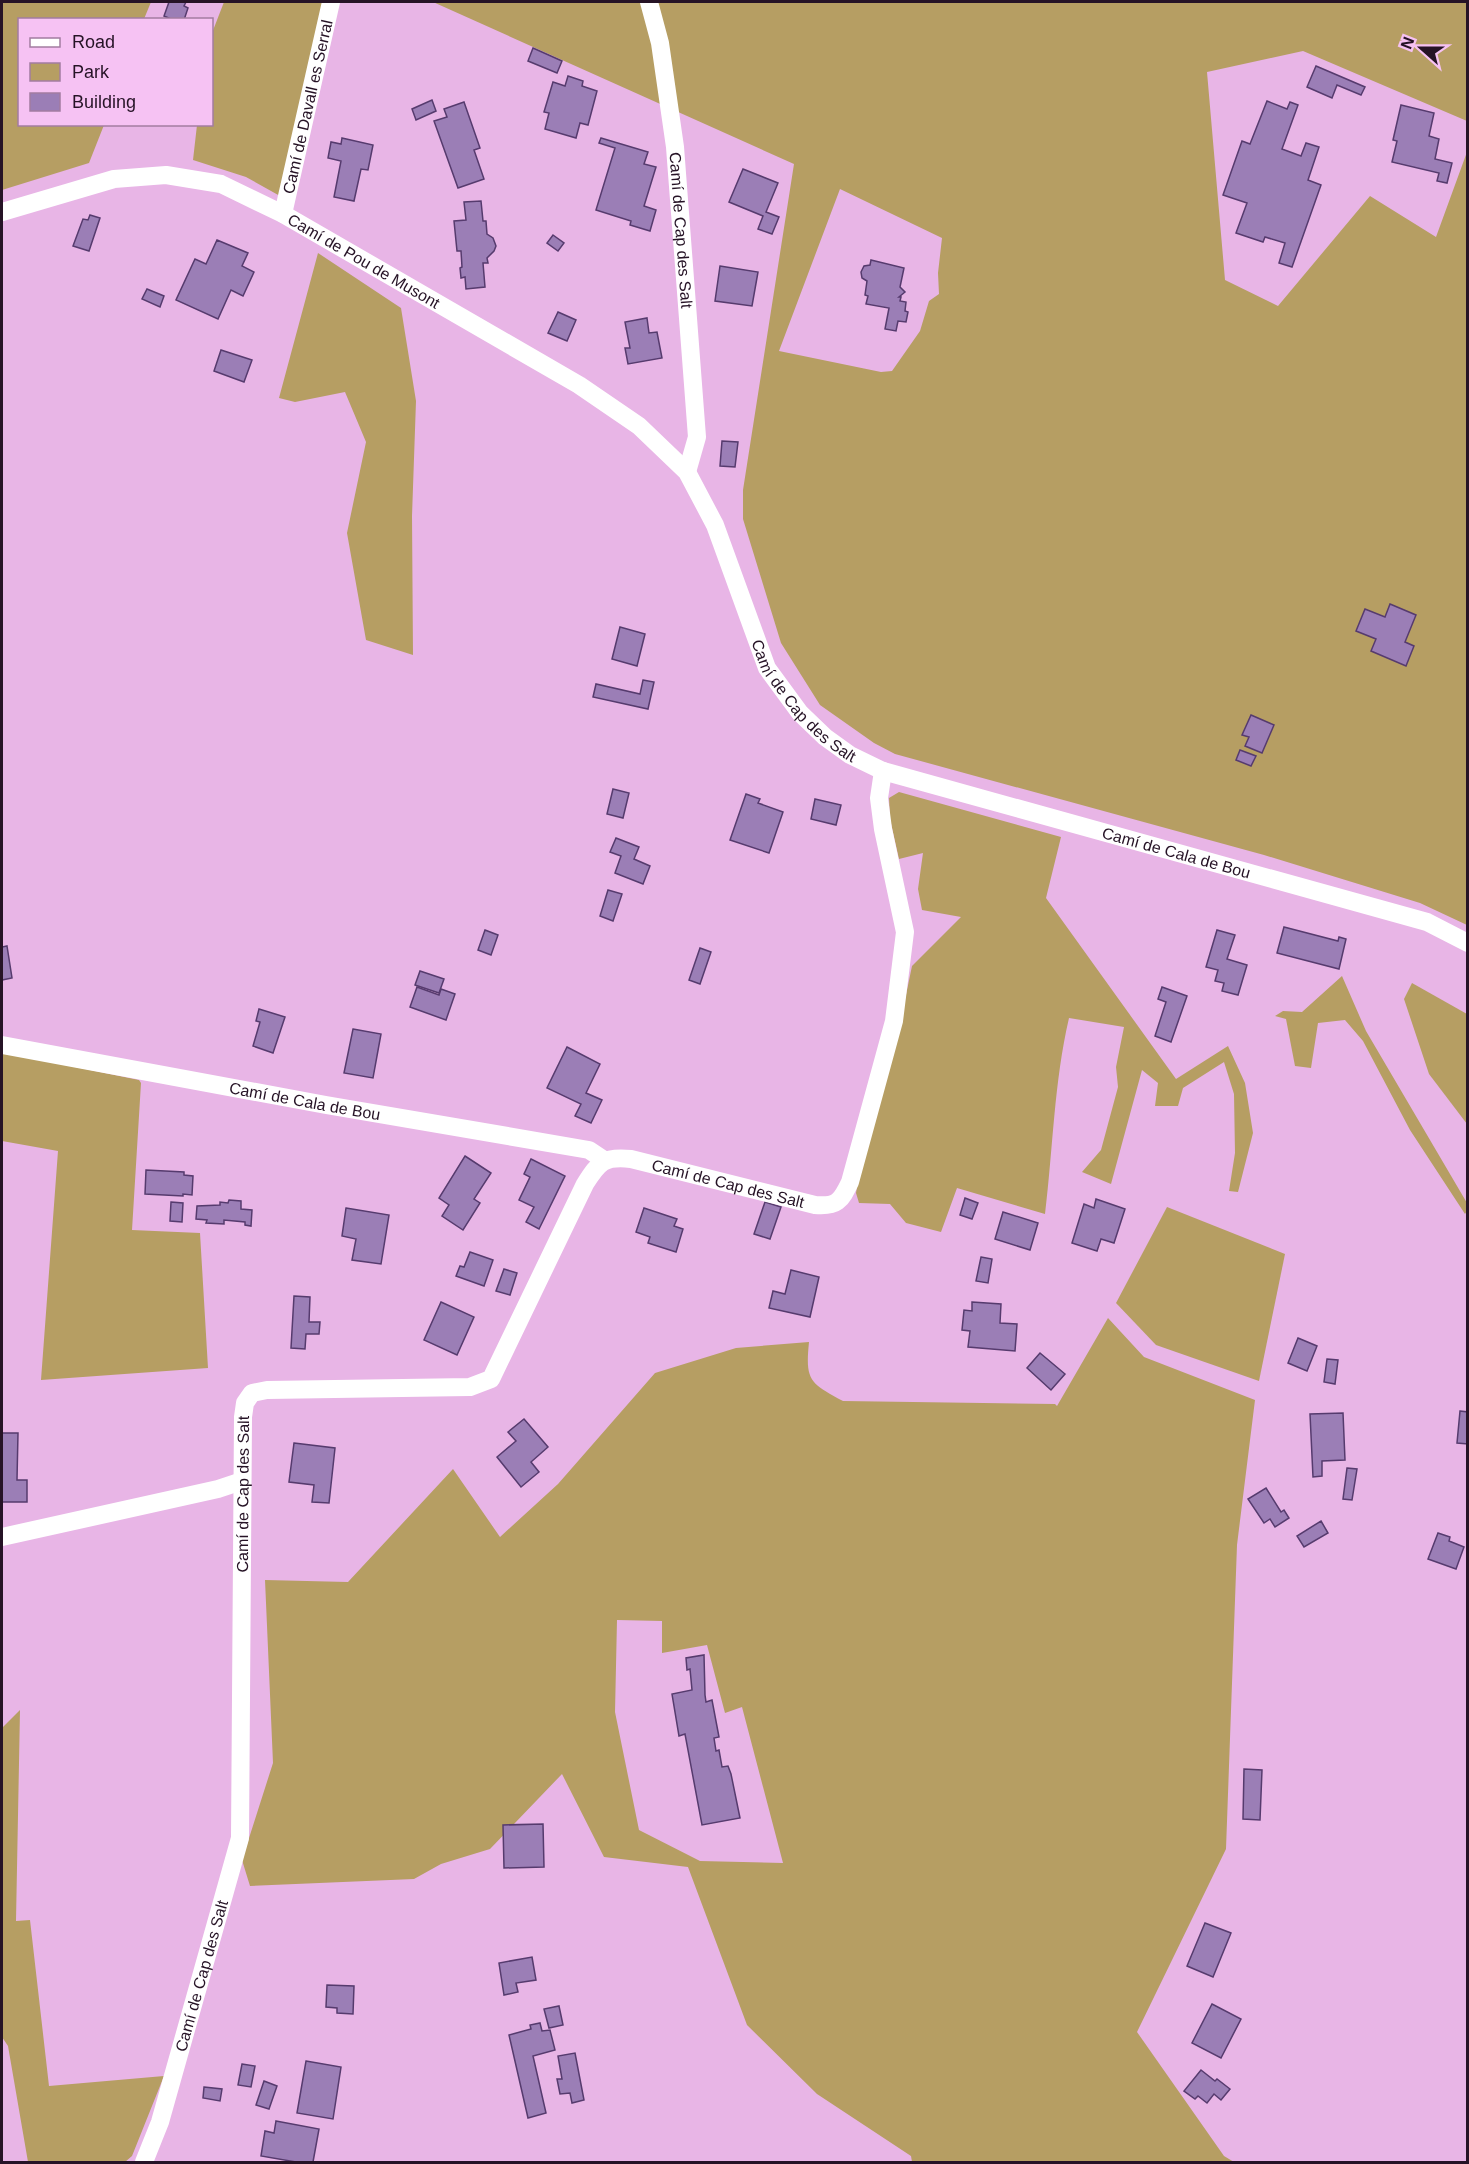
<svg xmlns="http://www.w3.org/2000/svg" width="1469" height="2164" font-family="Arial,sans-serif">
<rect width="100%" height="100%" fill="#e8b5e6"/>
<g fill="#b69e63" fill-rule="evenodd">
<path d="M2,2H151L144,19L20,20V124L104,125L89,163L2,190Z"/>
<path d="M224,2H323L280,196L246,177L193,160L197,125L212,124V33Z"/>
<path d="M433,2H1467V121L1303,51L1207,72L1225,280L1278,306L1370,196L1436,237L1467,152V925L1420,903L1264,855L895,754L874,743L820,705L781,643L743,519V490L794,164ZM840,189L942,238L938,273L939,294L929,301L920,331L892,371L881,372L779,351Z"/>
<path d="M318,253L401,308L416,401L412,516L413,655L366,640L347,533L366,442L345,392L295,402L279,398Z"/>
<path d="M899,792L1061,837L1046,898L1176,1079L1228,1046L1245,1083L1253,1133L1238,1192L1229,1191L1235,1153L1234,1094L1224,1062L1183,1088L1178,1106H1155L1158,1083L1142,1070L1111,1184L1082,1172L1101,1150L1118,1087L1116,1067L1124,1027L1069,1018C1054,1082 1053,1149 1045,1214L957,1188L941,1232L906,1223L890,1204L859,1203L856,1193L865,1140L901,1019L912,966L961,917L922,910L918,889L923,853L899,859L890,819L889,798Z"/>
<path d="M1342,976L1366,1031L1467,1203V1211L1465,1214L1410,1130L1363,1041L1345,1020L1318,1023L1311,1068L1295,1066L1286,1019L1275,1016L1283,1011L1302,1012Z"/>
<path d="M1412,983L1467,1014V1124L1429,1074L1404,999Z"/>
<path d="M2,1052L139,1080L141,1083L132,1230L200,1233L208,1368L41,1380L58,1151L2,1141Z"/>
<path d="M1167,1207L1285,1254L1259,1381L1156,1345L1116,1303Z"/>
<path d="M1108,1318L1144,1357L1255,1400L1237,1545L1226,1849L1137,2032L1224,2156L1234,2162H912L911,2156L817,2094L747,2025L688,1867L604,1857L562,1774L490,1849L441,1864L414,1879L250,1886L242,1860L273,1763L265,1580L348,1582L453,1469L500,1537L558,1484L655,1373L736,1348L809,1342C805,1381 810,1383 843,1401L1055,1404L1057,1406ZM617,1620L662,1621V1653L707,1645L725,1713L742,1707L783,1863L700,1861L639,1830L615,1712Z"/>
<path d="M20,1710L16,1921L30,1920L49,2086L164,2076L132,2156L125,2162H28L8,2046L2,2037V1728Z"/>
</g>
<g fill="#9b7eb6" stroke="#563b6e" stroke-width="1.5">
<path d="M169,2H186L184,6L188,8L184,20H173L164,16Z"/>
<path d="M533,48L562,61L557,73L528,61Z"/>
<path d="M1316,66L1365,87L1361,95L1337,85L1332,98L1307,87Z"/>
<path d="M568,76L583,81L582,86L597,91L588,125L580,123L576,138L545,129L549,113L544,112L553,82L565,86Z"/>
<path d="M432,100L436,111L416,120L412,109Z"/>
<path d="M1267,101L1287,109L1290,102L1298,105L1282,149L1301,156L1306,143L1319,147L1308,180L1321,185L1292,267L1279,263L1285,243L1265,237L1263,242L1236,233L1247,203L1223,195L1242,141L1250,144Z"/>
<path d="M464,102L480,148L474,150L484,179L458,188L434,121L447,117L444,109Z"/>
<path d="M1401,105L1434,113L1429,136L1439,139L1435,159L1452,163L1447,183L1437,181L1439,173L1392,162L1397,141L1393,140Z"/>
<path d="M342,138L373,145L368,170L361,169L354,201L334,197L341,161L328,158L331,142L341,144Z"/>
<path d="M601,138L648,152L644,164L656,167L644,206L656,210L650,231L630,225L631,221L596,210L615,148L599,143Z"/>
<path d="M743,169L778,183L766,212L779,217L772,234L758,229L763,216L729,202Z"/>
<path d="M481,201L483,221H486L487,234L493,238L496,246L494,251L487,258L488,263H483L485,287L466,289L465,277L461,278L460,268L462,267L461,251H457L454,221L466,220L464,202Z"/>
<path d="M90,215L100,218L89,251L73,246L83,219L88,220Z"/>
<path d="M553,235L564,243L558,251L547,243Z"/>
<path d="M217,240L248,253L242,266L254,272L243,296L231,290L218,319L176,300L195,259L206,264Z"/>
<path d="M871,260L904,268L900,287L905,292L899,297H901L900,301L906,302L905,311L908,312L906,322L898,321L896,331L885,329L889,308L866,304L868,296L865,295L867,281L862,278L861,272L864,266L870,265Z"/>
<path d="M720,266L758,272L752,306L715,301Z"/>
<path d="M147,289L164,296L160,307L142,299Z"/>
<path d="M558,312L576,320L567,341L548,333Z"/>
<path d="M647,318L649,333L657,332L662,358L628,364L625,348H630L625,322Z"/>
<path d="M221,350L252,360L244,382L214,371Z"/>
<path d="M722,441L738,442L735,467L720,466Z"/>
<path d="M1390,604L1416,615L1405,642L1414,646L1406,666L1371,651L1376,639L1356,631L1365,609L1385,617Z"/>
<path d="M620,627L645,634L637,666L612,659Z"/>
<path d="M643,680L654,682L648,709L593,697L596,684L640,694Z"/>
<path d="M1251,715L1274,725L1262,753L1245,746L1249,737L1242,735Z"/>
<path d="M1240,750L1256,756L1251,766L1236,760Z"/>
<path d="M613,789L629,793L623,818L607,814Z"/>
<path d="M746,794L760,799L758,803L783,812L769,853L730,840Z"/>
<path d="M815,799L841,805L836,825L811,819Z"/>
<path d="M616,838L639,847L634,859L650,866L643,884L615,873L621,856L610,852Z"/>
<path d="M608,890L622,894L613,921L600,916Z"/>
<path d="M1284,927L1338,941L1339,937L1346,939L1339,969L1277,953Z"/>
<path d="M485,930L498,935L491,955L478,950Z"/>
<path d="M1217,930L1235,935L1227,959L1247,965L1238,995L1222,991L1224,983L1215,981L1218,970L1206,967Z"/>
<path d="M7,946L12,978L2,980V947Z"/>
<path d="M700,948L711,952L700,984L689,980Z"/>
<path d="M420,971L444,979L439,993L415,985Z"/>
<path d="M417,987L439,995L441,989L455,994L446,1020L410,1007Z"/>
<path d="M1162,987L1187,996L1171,1042L1155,1036L1166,1002L1158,999Z"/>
<path d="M259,1009L285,1017L273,1053L253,1046L260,1022L256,1021Z"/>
<path d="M353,1029L381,1034L373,1078L344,1073Z"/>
<path d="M567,1047L600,1064L586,1093L602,1100L591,1123L575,1116L581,1104L547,1088Z"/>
<path d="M465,1156L491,1173L474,1199L480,1203L463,1230L442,1216L449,1205L439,1198Z"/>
<path d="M531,1159L565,1176L539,1229L526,1222L534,1207L519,1200L530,1177L524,1174Z"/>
<path d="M146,1170L184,1172V1175L193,1176L192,1195L183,1194V1196L145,1194Z"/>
<path d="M965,1198L978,1203L972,1219L960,1215Z"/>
<path d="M1096,1199L1125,1209L1114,1243L1101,1239L1097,1251L1072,1243L1084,1204L1094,1208Z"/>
<path d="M229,1200L241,1201V1209L252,1210L251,1226L245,1225V1222L224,1220V1224L206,1223L207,1220L196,1219L197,1206L220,1205V1202L228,1203Z"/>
<path d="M171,1202L183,1203L182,1222L170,1221Z"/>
<path d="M765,1202L781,1207L770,1239L754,1234Z"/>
<path d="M346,1208L389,1215L381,1264L352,1260L356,1239L342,1236Z"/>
<path d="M644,1208L677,1219L674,1226L683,1229L676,1252L648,1243L650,1237L636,1232Z"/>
<path d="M1003,1212L1038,1223L1030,1250L995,1239Z"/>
<path d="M470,1252L493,1260L484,1286L456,1276L460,1266L464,1267Z"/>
<path d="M981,1257L992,1259L988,1283L976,1281Z"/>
<path d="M504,1269L517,1273L510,1295L496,1291Z"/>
<path d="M791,1270L819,1277L810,1317L769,1308L773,1291L785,1294Z"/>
<path d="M294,1296L310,1297L309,1322H320L319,1334H306L305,1349L291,1348Z"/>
<path d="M441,1302L474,1317L457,1355L424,1340Z"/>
<path d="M972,1302L1001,1304L1000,1323L1017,1324L1015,1351L968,1347L970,1331L962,1330L964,1310L972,1311Z"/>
<path d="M1298,1338L1317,1346L1307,1371L1288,1363Z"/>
<path d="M1040,1353L1065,1374L1051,1390L1027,1368Z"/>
<path d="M1327,1359L1338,1360L1335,1384L1324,1382Z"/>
<path d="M1460,1411L1468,1412V1444L1457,1443Z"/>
<path d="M1343,1413L1345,1460L1322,1461V1476L1313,1477L1310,1414Z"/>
<path d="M524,1419L548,1447L531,1462L539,1472L521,1487L497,1457L516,1441L508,1432Z"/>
<path d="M2,1433H18L17,1480H27V1502H2Z"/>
<path d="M294,1443L335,1448L329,1503L312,1502L314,1485L289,1482Z"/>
<path d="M1347,1468L1357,1469L1352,1500L1343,1499Z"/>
<path d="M1266,1488L1281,1512L1284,1510L1289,1518L1275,1527L1270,1519L1264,1523L1248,1499Z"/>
<path d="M1321,1521L1328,1533L1304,1547L1297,1536Z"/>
<path d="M1438,1533L1450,1537L1449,1541L1464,1547L1456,1569L1428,1559Z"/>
<path d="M704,1655L705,1695L706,1702L712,1700L719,1737L714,1738L716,1751L719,1750L722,1767L728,1766L731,1774L740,1818L702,1825L685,1734L679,1736L672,1694L692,1690L690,1669L687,1670L686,1658Z"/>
<path d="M1244,1769L1262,1770L1260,1820L1243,1819Z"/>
<path d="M543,1824L544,1867L504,1868L503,1825Z"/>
<path d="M1205,1923L1231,1933L1213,1977L1187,1966Z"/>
<path d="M532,1957L536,1980L516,1983L518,1992L504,1995L499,1963Z"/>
<path d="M327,1985L354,1986L353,2014L337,2013V2008L326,2007Z"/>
<path d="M1212,2004L1241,2019L1221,2058L1192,2043Z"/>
<path d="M559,2006L563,2025L549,2028L544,2009Z"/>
<path d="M540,2023L542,2031L550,2030L555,2050L533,2056L546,2113L528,2118L509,2035L531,2029L530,2025Z"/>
<path d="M575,2053L584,2100L572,2103L570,2093L560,2094L557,2079H562L558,2056Z"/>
<path d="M306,2061L341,2067L333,2119L297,2113Z"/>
<path d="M242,2064L255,2066L251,2087L238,2085Z"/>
<path d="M1201,2070L1215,2081L1217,2079L1230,2089L1221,2100L1214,2094L1207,2103L1198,2096L1195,2099L1184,2091Z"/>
<path d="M264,2081L277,2086L269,2109L256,2105Z"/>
<path d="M204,2087L222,2089L220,2101L203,2098Z"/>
<path d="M276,2121L319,2129L313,2162H296L261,2156L265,2131L274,2133Z"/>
</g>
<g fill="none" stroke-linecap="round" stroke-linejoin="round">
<g stroke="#fff" stroke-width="18">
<path id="s1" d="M649,2L660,43L675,147L697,437L687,472"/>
<path id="s2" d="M2,212L114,179L166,175L221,184L283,214L579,385L639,426L687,472L715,525L767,668L800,713L825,737L850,755L883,771L1427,922L1468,943"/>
<path id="s3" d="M283,214L331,2"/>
<path id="s4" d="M2,1045L326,1105L589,1150L604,1160"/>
<path d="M2,1537L218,1489L242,1481"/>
<path id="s5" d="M144,2162L160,2122L240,1838L243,1417L245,1403L252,1393L267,1390L470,1387L491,1379L585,1184C599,1162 604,1156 631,1159L815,1205C837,1207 841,1201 850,1182L894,1021L905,932L883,829L879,798L883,771"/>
</g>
</g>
<g text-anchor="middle" stroke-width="4.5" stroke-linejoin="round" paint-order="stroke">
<g font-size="16" fill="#261326" stroke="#f6c2f3">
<text dy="6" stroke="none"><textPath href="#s3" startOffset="110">Camí de Davall es Serral</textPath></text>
<text dy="6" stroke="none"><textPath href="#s1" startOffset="231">Camí de Cap des Salt</textPath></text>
<text dy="6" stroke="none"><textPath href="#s2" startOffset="387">Camí de Pou de Musont</textPath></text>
<text dy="6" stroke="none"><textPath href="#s2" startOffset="1035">Camí de Cap des Salt</textPath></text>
<text dy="6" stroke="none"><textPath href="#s2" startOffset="1449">Camí de Cala de Bou</textPath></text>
<text dy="6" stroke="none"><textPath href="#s4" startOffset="308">Camí de Cala de Bou</textPath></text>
<text dy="6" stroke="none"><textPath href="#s5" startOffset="1400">Camí de Cap des Salt</textPath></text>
<text dy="6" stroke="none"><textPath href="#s5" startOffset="682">Camí de Cap des Salt</textPath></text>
<text dy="6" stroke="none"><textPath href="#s5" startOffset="195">Camí de Cap des Salt</textPath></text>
</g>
</g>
<rect width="1469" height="2164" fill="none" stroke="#261326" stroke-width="6"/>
<rect x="18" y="18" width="195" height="108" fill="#f6c2f3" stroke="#a37ca1" stroke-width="1.5"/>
<rect x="30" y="38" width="30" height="9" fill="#ffffff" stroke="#a37ca1" stroke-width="1.5"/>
<text x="72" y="48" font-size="18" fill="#261326">Road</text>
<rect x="30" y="63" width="30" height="18" fill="#b69e63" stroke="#a37ca1" stroke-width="1.5"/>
<text x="72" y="78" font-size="18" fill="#261326">Park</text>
<rect x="30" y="93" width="30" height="18" fill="#9b7eb6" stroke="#a37ca1" stroke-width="1.5"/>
<text x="72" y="108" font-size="18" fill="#261326">Building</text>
<g transform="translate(1421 48) rotate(291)" stroke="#f6c2f3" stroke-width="4.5" paint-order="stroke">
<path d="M0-4.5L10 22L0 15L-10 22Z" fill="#261326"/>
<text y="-9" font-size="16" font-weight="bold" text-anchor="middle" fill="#261326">N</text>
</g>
</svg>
